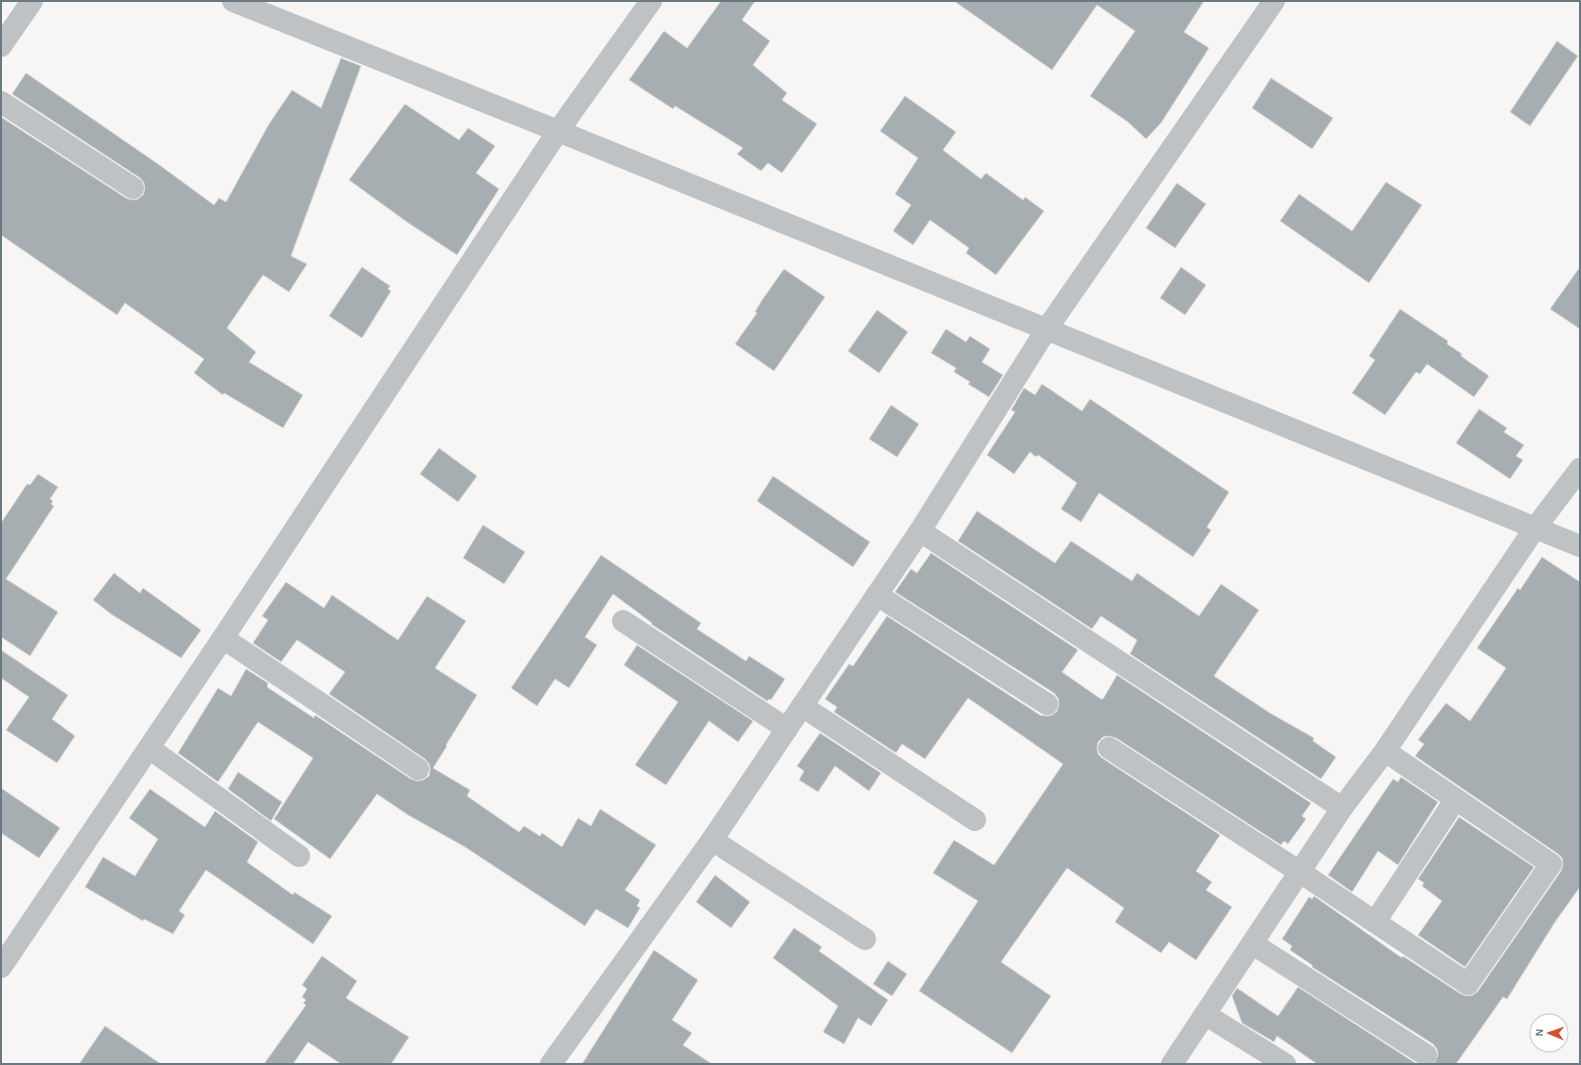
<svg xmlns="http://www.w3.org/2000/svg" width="1581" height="1065" font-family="'Alegreya Sans',sans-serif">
<rect width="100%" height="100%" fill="#f7f6f4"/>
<g fill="#a6aeb2" stroke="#d8d8d6">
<path d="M721,1H755L742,20L770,41L753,65L787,93L782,100L817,124L782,173L768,163L761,171L737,154L743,148L675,106L673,109L629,80L664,31L687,48Z"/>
<path d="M954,1H1204L1184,32L1209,48L1161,123L1146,139L1128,122L1090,96L1135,31L1097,5L1052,70Z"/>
<path d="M1557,41L1578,56L1530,126L1510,112Z"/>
<path d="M341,58L361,66L291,256L307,264L289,292L263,275L227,328L256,352L249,362L303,395L283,428L224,393L223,395L194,373L204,359L125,303L117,315L1,235V117L126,198L132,200L138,199L143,195L145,189L144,183L140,178L12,94L26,73L158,164L214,205L219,198L226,202L269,124L292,90L321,108Z"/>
<path d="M1271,78L1333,118L1312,149L1252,108Z"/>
<path d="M905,96L956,132L943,150L981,179L986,173L1023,200L1025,197L1044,211L996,275L966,253L969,248L930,220L913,245L893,231L911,205L895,194L918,158L880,131Z"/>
<path d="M405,104L459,140L468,128L495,146L476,173L499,189L457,255L407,222L349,180Z"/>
<path d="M1386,182L1422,205L1369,283L1280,221L1299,194L1352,231Z"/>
<path d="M1177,183L1206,204L1175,248L1146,228Z"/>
<path d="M362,267L390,286L388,289L391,291L362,338L329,316Z"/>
<path d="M1181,267L1206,285L1185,315L1160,298Z"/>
<path d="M1580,267V329L1550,309Z"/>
<path d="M784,269L825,297L774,371L735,344L757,313L755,312L762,300Z"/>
<path d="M1400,309L1448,341L1447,344L1462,354L1461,356L1489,376L1474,397L1427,364L1420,374L1416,372L1385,415L1352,393L1375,360L1369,356Z"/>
<path d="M877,310L908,332L879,373L848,351Z"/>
<path d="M946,329L966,342L970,336L990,349L982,362L1003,375L989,397L968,384L970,382L954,372L956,368L931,353Z"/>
<path d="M1042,384L1082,411L1090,399L1229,492L1207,527L1211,530L1193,557L1099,493L1081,522L1061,509L1077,483L1038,455L1036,457L1030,452L1014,474L987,455L1015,412L1011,410L1024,388L1035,395Z"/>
<path d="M891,405L919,424L897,457L869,439Z"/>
<path d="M1479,409L1507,428L1504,432L1524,445L1516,456L1523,460L1510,479L1456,443Z"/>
<path d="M439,448L477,476L458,502L420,474Z"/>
<path d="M38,474L58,487L50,499L53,501L51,504L54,506L6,579L58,612L30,656L1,637V523L27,484L30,485Z"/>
<path d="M773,476L870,542L853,567L757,501Z"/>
<path d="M977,511L1055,563L1071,541L1132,581L1137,573L1199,616L1221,584L1259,610L1214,676L1270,713L1314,738L1313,741L1336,757L1321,779L1130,654L1137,640L1101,616L1092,629L958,541Z"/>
<path d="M483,525L525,552L504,584L463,558Z"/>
<path d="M931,553L1078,650L1062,672L1101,699H1103L1117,675L1311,803L1302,816L1306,819L1288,844L1284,841L1281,845L1116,738L1109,736L1103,737L1098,742L1097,748L1098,754L1102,758L1220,835L1196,871L1212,882L1206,890L1232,907L1196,960L1169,942L1161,953L1115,922L1124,908L1067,868L1001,962L1051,996L1012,1053L919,991L978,901L933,873L954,840L994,865L1063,764L968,698L925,759L902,744L896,753L834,712L837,707L825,699L849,664L853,666L887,616L1040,715L1047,716L1052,715L1057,711L1059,704L1058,698L1054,693L895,592L911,569L917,573Z"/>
<path d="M601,555L701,623L697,629L746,661L749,656L785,679L771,700L769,699L767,701L651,624L652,623L613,594L585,637L597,645L569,688L555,679L537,706L511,688Z"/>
<path d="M1542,557L1580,582V887L1555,922L1507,999L1503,997L1456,1064H1434L1438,1055L1437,1049L1433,1044L1312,967V965L1290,950L1292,946L1282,939L1309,897L1312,899L1314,896L1402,958L1403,956L1461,994L1467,996L1473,995L1478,991L1561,871L1563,865L1562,858L1558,854L1415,756L1424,744L1418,740L1446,703L1470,721L1506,668L1477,648L1518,588L1520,590Z"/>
<path d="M114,573L140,593L143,588L201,630L181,658L111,614L93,600Z"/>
<path d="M286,582L324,608L332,595L398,640L427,596L466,621L435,668L477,695L446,745L447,746L433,768L470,790L467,796L519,832L524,826L540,836L542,833L562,847L578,818L591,826L600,809L656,845L625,890L640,900L637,906L640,908L628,928L596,909L585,926L465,847L408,815L377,794L330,859L274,819L313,758L258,722L218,782L178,753L218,688L231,696L246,669L268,683L267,687L314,718L315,715L411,779L417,781L423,780L429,776L430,769L429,764L425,759L329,694L345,672L297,640L281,662L253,643L268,620L262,616Z"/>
<path d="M637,645L753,721L738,742L709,721L666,785L635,765L678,702L624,665Z"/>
<path d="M1,650L68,695L52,719L75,736L57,763L6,730L29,697L1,678Z"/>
<path d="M820,733L881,773L869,791L835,766L818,792L799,780L804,771L797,766Z"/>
<path d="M238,772L282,802L271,821L228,789Z"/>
<path d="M1401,777L1438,802L1398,865L1378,851L1352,892L1328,875L1393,779L1398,782Z"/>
<path d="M1,788L60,828L39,858L1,833Z"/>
<path d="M150,789L205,827L215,811L258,842L247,862L293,895L294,892L332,916L313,944L206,870L179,911L185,915L173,934L144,919L143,921L85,887L103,857L135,876L158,839L129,818Z"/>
<path d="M1459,817L1534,867L1465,967L1418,935L1442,901L1422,886L1424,883L1418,879Z"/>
<path d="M715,875L750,902L731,928L696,902Z"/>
<path d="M794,928L822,947L819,951L888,1000L871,1026L858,1018L844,1044L823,1032L838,1006L773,958Z"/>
<path d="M654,950L698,980L672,1020L692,1033L683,1045L712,1064H582Z"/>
<path d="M322,956L357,981L346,998L409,1037L391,1064H341L308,1042L293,1064H264L306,1005L303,1003L306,1000L302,997L307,989L302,985Z"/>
<path d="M888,961L907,974L892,996L873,984Z"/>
<path d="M1298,987L1417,1064H1317L1277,1036L1274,1042L1242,1023L1232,996L1237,988L1278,1016Z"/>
<path d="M105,1026L161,1064H79Z"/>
</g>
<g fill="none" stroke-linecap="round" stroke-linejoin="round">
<g stroke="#bec2c5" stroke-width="22">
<path d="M233,1L558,131L1580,546"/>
<path d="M1,46L32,1"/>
<path d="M1,102L133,188"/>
<path d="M920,531L1342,808"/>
<path d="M877,595L1047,704"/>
<path d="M623,621L787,729"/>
<path d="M223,638L418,769"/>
<path d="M802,706L975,820"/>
<path d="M149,748L299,856"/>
<path d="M1109,748L1300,872L1468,984L1551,864L1385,751"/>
<path d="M712,840L865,939"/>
<path d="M1375,922L1455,800"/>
<path d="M1253,944L1426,1055"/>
<path d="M1,967L223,638L558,131L651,1"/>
<path d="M1206,1015L1285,1064"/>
<path d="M551,1064L712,840L920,531L1046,330L1274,1"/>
<path d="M1172,1064L1342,808L1385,751L1535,528L1580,469"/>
</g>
</g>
<rect width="1581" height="1065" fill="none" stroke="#687982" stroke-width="4"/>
<g transform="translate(1549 1033) rotate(272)"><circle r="19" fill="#ffffff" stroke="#c3c9cd"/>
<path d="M0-3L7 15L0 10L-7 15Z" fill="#d54d35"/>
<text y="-6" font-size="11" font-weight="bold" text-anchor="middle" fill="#687982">N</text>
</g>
</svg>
